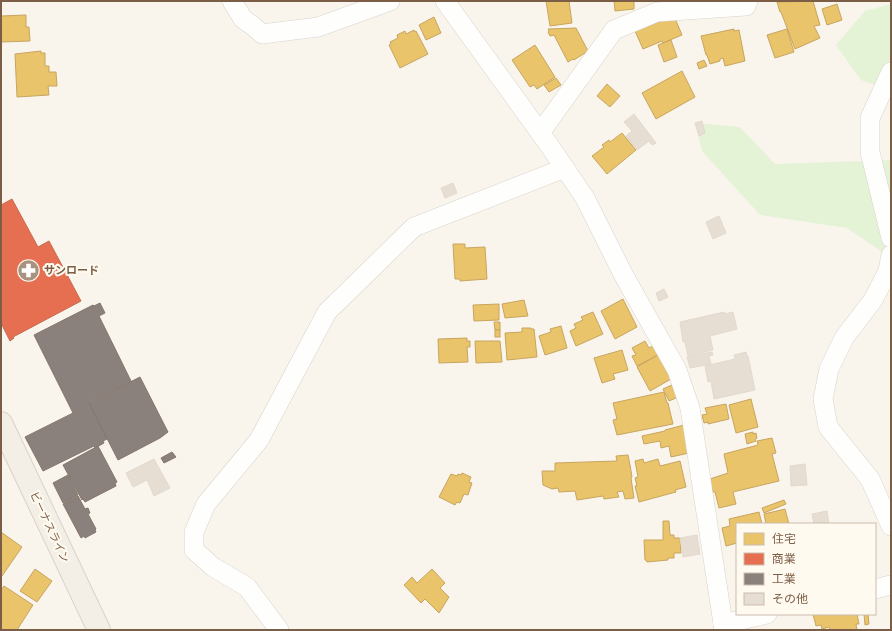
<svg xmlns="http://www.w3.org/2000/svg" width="892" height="631" font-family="Signika,'Noto Sans JP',sans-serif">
<rect width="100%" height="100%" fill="#f9f5ed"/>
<g fill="#e4f2d6">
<path d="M891,4V90L861,80L836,45L865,11Z"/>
<path d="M695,123L740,127L775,164L891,160V258L847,228L760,215L702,151Z"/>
</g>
<g fill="#e9c46a" stroke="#c8a560">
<path d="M546,1H569L572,23L550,26Z"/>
<path d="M614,1H634V9L615,11Z"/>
<path d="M813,1L820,25L814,26L820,38L795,49L781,12H780L777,2Z"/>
<path d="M837,4L842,20L827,25L822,9Z"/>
<path d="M26,15V27H29L30,41L1,42V16Z"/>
<path d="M674,16L682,35L663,43L662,41L643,49L635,31Z"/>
<path d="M434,17L441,33L426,40L419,25Z"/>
<path d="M576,28L588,51L574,60L573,59L568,62L554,35L550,36L548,32L549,31L548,29Z"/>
<path d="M734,29V31L739,30L745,61L725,66L723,58L720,59V61L710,64L707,55H706L701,36Z"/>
<path d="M787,29L794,52L775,58L767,35Z"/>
<path d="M414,30L415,32L416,31L428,54L400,68L389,45L391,44L390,42L398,38L397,35L405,31L406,34Z"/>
<path d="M671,40L677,57L664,62L658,45Z"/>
<path d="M535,45L555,77L537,89L534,85L530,87L512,60Z"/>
<path d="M41,51V53H45V66H49V72H56L57,86H48L49,95L17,97L15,54Z"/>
<path d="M704,60L707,66L699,69L697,63Z"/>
<path d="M682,71L695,97L656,119L642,93Z"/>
<path d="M556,78L561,85L549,92L544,85Z"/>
<path d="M607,84L620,96L610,107L597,96Z"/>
<path d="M622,133L636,150L607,174L592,156L604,147L602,145L609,140L610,142Z"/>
<path d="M453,244H465V248L485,247L487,279L460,281V279H455Z"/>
<path d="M623,299L637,327L615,339L601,311Z"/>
<path d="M524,300L528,316L505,318L502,304Z"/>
<path d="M499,304V320L474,321L473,305Z"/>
<path d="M593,312L603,334L576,346L570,331L576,328L574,324L583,320L581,317Z"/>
<path d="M494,322H500V330H495Z"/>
<path d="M561,326L567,348L545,355L539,336L551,332L550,329Z"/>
<path d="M522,328H531V329H534L537,357L507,360L505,333L522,332Z"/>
<rect x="495" y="330" width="5" height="7"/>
<path d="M467,338V341H470V347H467L468,362L439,363L438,339Z"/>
<path d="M475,341H500L502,362L476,363Z"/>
<path d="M645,341L649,348L653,346L658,355L637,366L632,356L636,355L632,348Z"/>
<path d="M622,350L628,370L613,374L615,379L602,383L594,358Z"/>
<path d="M658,355L671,379L650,391L637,367Z"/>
<path d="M672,385L678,397L669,401L663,389Z"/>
<path d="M664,392L667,403H668L673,424L617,435L613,420L617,419L613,403Z"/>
<path d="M751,399L758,427L736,433L729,405Z"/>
<path d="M726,404L729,419L708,424V422L704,423L702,415L707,414L705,408Z"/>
<path d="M684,425L689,453L671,457L669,446L661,448L660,441L644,444L642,436L665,431V430Z"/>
<path d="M753,432V434L756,433L757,438L755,439L756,441L747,444L745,434Z"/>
<path d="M772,438L776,453L772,454L779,481L733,492L736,504L719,508L715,492H713L710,479L728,473L724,454L758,445L757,441Z"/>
<path d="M628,455L630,465L632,477L631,478L634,498L625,499L623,491L617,492L619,497L604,499L603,496L577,500L575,491L559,492L558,488L552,489L543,485L542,471H555V463L617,461L616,456Z"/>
<path d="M643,459L644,463L658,459L660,466L680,461L686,487L675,490L676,492L639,502L635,486H637L635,478L638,477L635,461Z"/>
<path d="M462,473L471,477L469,482L472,483L468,495L464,494L460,503L457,502L455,505L439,497L451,474L457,476L458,474L461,475Z"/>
<path d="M784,500L786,504L764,513L762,508Z"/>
<path d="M785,509L789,524H766L764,514Z"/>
<path d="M759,512L762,524H737V543L726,546L722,528L730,526L729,519Z"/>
<path d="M663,521H669L670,535H674V538H680L681,553H674V558H668V560L647,562L646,560H645L644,540H663Z"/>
<path d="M1,532L22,547L2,576H1Z"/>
<path d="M35,569L52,581L37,602L20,591Z"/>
<path d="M432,569L445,583L440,588L449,597L439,613L425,599L421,603L404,585L412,577L417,583Z"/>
<path d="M4,586L33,605L17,630H1V590Z"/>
<path d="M813,614H857L859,624H856L857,630H830L829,627L822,629L821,625L816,626Z"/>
<path d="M864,614H868L869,624L865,625Z"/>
</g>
<path fill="#e76f51" stroke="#c76a4e" d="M12,199L38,247L49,241L81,301L13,337L14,338L10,341L1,323V205Z"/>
<g fill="#8a817c" stroke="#86766c">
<path d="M100,303L105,313L99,316L131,381L89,402L107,439L103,441L104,443L95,448L94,446L43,471L25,437L73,413L34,335L93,305L94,306Z"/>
<path d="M140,377L168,432L160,438L118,460L89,403Z"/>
<path d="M98,446L117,482L115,483L116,486L85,502L83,499L82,500L63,465Z"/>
<path d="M172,452L176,457L164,463L161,458Z"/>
<path d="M68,475L78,495L63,503L53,483Z"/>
<path d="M78,496L85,509L88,508L90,513L88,514L96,529L95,530L96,532L85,538L84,536L81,538L63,504Z"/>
</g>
<g fill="#e6ddd3" stroke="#e3d9ce">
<path d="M634,114L656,143L652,145L649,141L637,150L626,136L632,131L624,122Z"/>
<path d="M702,121L705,133L699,136L695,123Z"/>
<path d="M453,183L457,193L445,198L441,188Z"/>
<path d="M719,216L726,233L713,239L706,222Z"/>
<path d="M664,289L668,297L659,301L656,293Z"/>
<path d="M724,312L725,314L733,312L737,329L710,336L713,350L688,356L685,342H683L680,322Z"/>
<path d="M712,352L713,355L709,356L711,364L690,368L687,357Z"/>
<path d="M746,352L747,356H748L755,390L714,399L711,381L708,382L705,366L735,359L734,355Z"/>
<path d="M154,459L170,488L154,496L147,480L133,487L126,473Z"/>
<path d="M805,464L807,485L791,486L790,466Z"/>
<path d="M827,511L829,524H814L812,514Z"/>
<path d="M697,535L700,554L683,557L680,538Z"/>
</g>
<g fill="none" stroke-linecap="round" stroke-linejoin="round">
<defs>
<g id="minor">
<path d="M232,1L243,19L253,26L262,34L318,27L390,1"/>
<path d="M445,1L549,145L585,198L623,274L677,370L690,408L724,630"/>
<path d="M891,72L870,118V152L891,238"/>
<path d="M540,133L614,30L657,12L746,6L748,1"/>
<path d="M891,255L888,271L873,300L844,338L829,369L823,399L828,427L870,479L891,526"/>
<path d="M875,589L891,585"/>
<path d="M723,624L767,614"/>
<path d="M279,630L247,587L213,567L194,550V532L206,504L259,440L327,312L414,227L565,168"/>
</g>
<path id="major" d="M1,423L99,630"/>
</defs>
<use href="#minor" stroke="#d9d2cb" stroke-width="20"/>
<use href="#major" stroke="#dbd1c9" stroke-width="24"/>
<use href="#minor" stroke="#fefefc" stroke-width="19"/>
<use href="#major" stroke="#f3efe6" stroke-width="22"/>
</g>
<defs>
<symbol id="pharmacy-disc" viewBox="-11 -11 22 22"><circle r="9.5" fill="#a89381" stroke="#fffaf0"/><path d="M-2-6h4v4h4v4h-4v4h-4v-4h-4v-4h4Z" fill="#fff"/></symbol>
</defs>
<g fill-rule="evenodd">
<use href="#pharmacy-disc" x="16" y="258" width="25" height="25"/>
</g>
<g text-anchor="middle" stroke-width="4" stroke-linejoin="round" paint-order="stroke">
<g font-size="11" font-weight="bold" fill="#7c5e47" stroke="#fffaf0" text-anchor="start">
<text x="44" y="274">サンロード</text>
</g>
<g font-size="11" fill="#7c5e47" stroke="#fffaf0">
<text transform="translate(50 527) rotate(65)" y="4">ビーナスライン</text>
</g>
</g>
<rect width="892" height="631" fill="none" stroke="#7c5e47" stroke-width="4"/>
<rect x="736" y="523" width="140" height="92" fill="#fffaf0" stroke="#cbbcac"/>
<rect x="744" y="533" width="20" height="12" fill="#e9c46a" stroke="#cbbcac"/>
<text x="772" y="543" font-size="12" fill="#7c5e47">住宅</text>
<rect x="744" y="553" width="20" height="12" fill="#e76f51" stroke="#cbbcac"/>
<text x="772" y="563" font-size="12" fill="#7c5e47">商業</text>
<rect x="744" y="573" width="20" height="12" fill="#8a817c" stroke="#cbbcac"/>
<text x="772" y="583" font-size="12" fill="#7c5e47">工業</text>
<rect x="744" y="593" width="20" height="12" fill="#e6ddd3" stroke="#cbbcac"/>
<text x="772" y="603" font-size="12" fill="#7c5e47">その他</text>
</svg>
